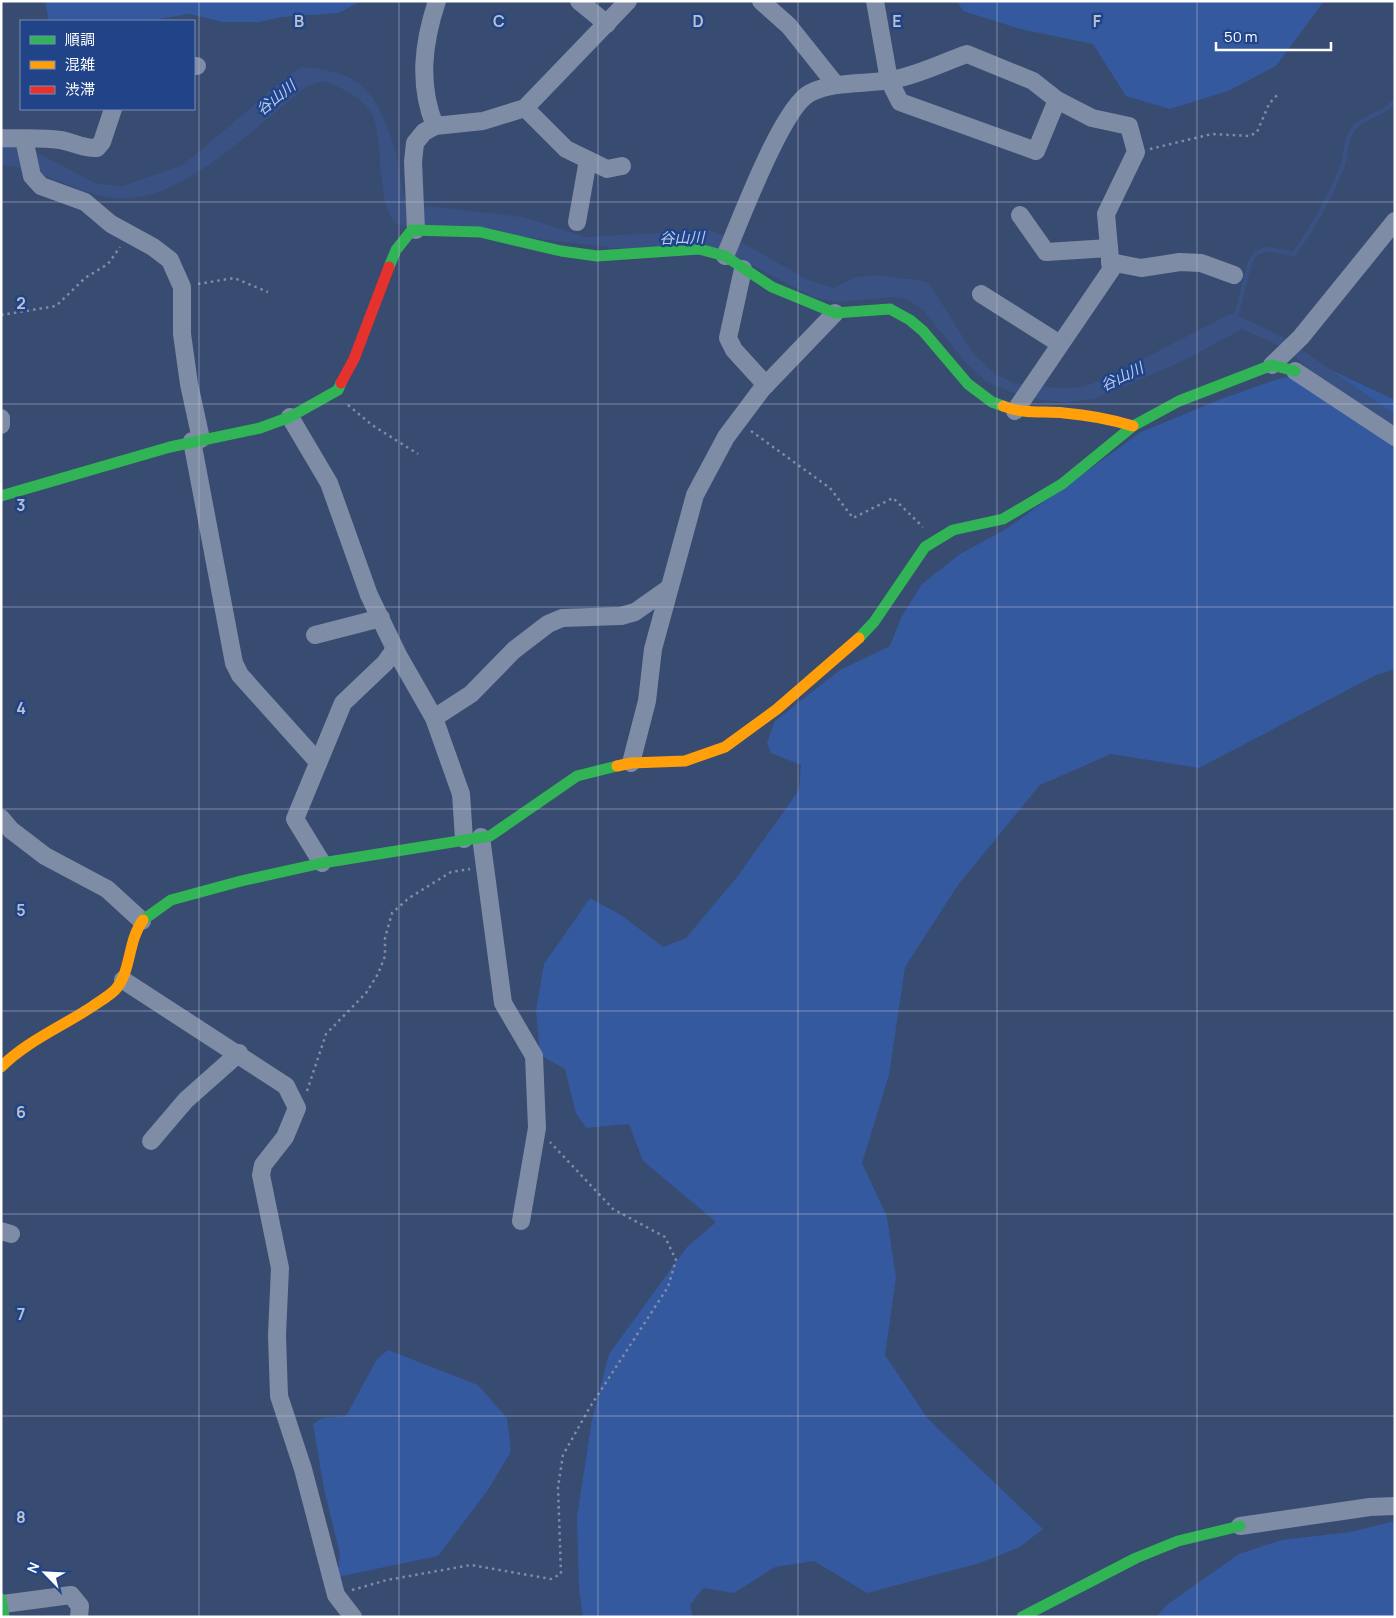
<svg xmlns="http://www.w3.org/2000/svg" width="1396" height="1618" font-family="Manrope,'Noto Sans JP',sans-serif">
<rect width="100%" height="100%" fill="#384b71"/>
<g fill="#35599e">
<path d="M45,1H361L339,13L282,17L259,22H223L189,14L146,21H49Z"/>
<path d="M957,1H1324L1276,66L1228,91L1170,109L1126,96L1093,44L1020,29L963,11Z"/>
<path d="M1333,371L1395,400V669L1376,675L1199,768L1111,754L1040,785L958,885L905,967L889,1075L862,1163L887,1217L896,1278L885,1355L928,1419L1043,1529L1020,1547L980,1563L867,1593L814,1561L775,1567L734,1593L703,1588L690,1605L693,1617H583L579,1588L577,1517L592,1420L609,1354L687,1247L716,1222L643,1161L629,1124L586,1128L576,1113L565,1069L540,1055L536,1010L544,964L590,898L621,915L663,947L686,938L737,877L799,790L801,765L771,753L767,743L775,721L840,670L890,646L902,616L922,584L960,554L1006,529L1141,432L1221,399L1278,379Z"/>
<path d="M388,1350L478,1385L507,1418L511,1451L488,1490L438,1556L337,1577L340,1554L324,1489L313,1424L323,1418L346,1416L377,1359Z"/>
<path d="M1395,1521V1617H1156L1168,1604L1239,1554L1281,1540L1351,1532Z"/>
</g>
<path fill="#3a5283" d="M302,67C319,68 343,72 357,82C382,101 393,139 399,168C402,181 401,193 409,204L522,217L587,237L709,230L741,242L808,280L834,288L855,277L875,275L925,281L933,289L972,352L996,375L1017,384L1061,388L1082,387L1112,377L1131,365L1232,313L1283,337L1395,414V427L1350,400L1282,347L1242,329L1181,362L1094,399L1066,402L1041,400L1014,393L987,382L966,363L923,310L908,300L894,297L839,302L815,298L738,258L623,249L423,225C416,225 407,227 400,225C375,217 385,135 371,113C361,96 342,89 325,81L307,86C255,126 176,211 107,197C71,190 37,168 1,165V145L32,150L97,184L123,186L183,165L293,72Z"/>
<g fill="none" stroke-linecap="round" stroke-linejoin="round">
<g stroke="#3a5283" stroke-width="4.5">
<path d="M1395,60V64"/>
<path d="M1235,320L1250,262L1256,253L1267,249L1294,254C1314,227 1328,201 1341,170C1345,161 1346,140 1350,134C1361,114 1381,118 1395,101"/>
</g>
<g stroke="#7f8ca6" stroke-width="2.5" stroke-dasharray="2.5 4" stroke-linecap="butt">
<path d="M1150,149L1212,134L1250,136L1257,132L1269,104L1278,94"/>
<path d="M198,284L234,278L268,292"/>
<path d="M1,315L56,306L85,278L108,264L120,247"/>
<path d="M348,405L372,425L418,454"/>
<path d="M751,431L830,488L853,518L893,498L923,527"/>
<path d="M307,1091L326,1034L366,993L378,974L385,956V938L392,913L409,898L451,872L470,869"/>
<path d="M352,1590L387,1580L471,1565L551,1579L561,1574L558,1487L563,1455L590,1407L668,1287L676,1260L665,1237L613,1209L550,1142"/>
</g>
<g stroke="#7f8ca6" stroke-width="18">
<path d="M579,1L607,24"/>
<path d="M761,1L789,26L836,85"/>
<path d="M875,1L889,80L900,102L1036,151L1057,100"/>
<path d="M194,66H197"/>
<path d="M525,108L566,149L607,169L622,166"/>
<path d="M435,126C418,85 423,43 437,1"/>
<path d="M1,138C21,139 40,137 60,140C73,142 84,149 97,148L102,142L113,109"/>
<path d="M24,139L32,176L41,186L85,202L111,224L153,247L170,260L182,287V334L189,384L201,439"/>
<path d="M1020,215L1046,252L1109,248"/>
<path d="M577,222L588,160"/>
<path d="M416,230L413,162L415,143L424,132L435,126L483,121L525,108L628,1"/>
<path d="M725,256C739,224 782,107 810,93C837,80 868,85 896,79C920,74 944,62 967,54L1033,81L1057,100L1092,118L1129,126L1136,152L1106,214L1111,270L1015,411"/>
<path d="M1110,262L1141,268L1180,262L1201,263L1234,275"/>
<path d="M743,269L728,338L734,350L766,385"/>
<path d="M981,294L1060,344"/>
<path d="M1272,365L1301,337L1395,221"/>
<path d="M1295,371L1395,437"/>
<path d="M290,417L329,483L369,595L398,655L434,718L461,794L464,839"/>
<path d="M1,418V425"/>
<path d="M192,441L234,663L240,675L318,762"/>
<path d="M315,635L381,618"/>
<path d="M434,718L471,694L514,650L548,624L562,618L621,616L635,612L669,588"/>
<path d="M631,763L647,701L653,649L695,495L726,437L762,389L835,313"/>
<path d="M1,818L11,830L45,856L107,889L142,921"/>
<path d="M481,837L503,1003L534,1056L537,1128L521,1221"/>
<path d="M322,863L295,819L343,703L385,663L395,649"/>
<path d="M123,980L286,1086L297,1108L285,1137L263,1165L261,1175L280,1268L277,1335L279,1396L303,1469L336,1595L353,1617"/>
<path d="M151,1141L186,1100L239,1053"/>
<path d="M1,1231L11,1234"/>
<path d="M1240,1526L1370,1507L1395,1506"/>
<path d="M3,1604L71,1595L80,1606L79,1617"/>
</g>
<g stroke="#30b455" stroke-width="11">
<path d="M389,267L396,250L412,230L480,232L561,251L597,256L699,249L725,256L772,287L835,313L890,309L910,320L923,331L968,384L992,402L1003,406"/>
<path d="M1,496L170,447L260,428L290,417L338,390L341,383"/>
<path d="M859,638L874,622L925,547L953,530L1003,519L1062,484L1133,426L1179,401L1272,365L1295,371"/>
<path d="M143,920L171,900L241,881L322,863L490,836L577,776L617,766"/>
<path d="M1,1599L4,1617"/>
<path d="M1022,1617L1136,1558L1178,1541L1240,1526"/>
</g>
<g stroke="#ff9f0a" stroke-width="11">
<path d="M1003,406C1022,414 1043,411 1064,413C1088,415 1110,419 1133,426"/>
<path d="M617,766L631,763L685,761L725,747L777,709L859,638"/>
<path d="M1,1067C27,1041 63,1026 93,1006C100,1001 109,996 115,990C132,971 127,942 143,920"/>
</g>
<path stroke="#e5322d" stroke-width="11" d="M341,383L354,359L389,267"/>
</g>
<path fill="none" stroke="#b9c0cd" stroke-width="1" stroke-opacity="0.55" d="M199,1V1617M399,1V1617M598,1V1617M798,1V1617M997,1V1617M1197,1V1617M1,202H1395M1,404H1395M1,607H1395M1,809H1395M1,1011H1395M1,1214H1395M1,1416H1395"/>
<g text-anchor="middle" stroke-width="5" stroke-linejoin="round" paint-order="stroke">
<g font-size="15" font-style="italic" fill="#b8ccf1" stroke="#214388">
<text transform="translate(276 98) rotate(-39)" y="5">谷山川</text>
<text transform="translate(682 238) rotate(-1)" y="5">谷山川</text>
<text transform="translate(1122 377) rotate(-26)" y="5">谷山川</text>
</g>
</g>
<g font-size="16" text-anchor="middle" font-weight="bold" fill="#b9c0cd" stroke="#214388" stroke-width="5" stroke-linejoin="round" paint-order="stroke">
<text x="299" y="27">B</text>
<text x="499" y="27">C</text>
<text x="698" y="27">D</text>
<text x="897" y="27">E</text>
<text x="1097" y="27">F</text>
<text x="21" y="309">2</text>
<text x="21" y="511">3</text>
<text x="21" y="714">4</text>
<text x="21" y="916">5</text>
<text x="21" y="1118">6</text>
<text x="21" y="1320">7</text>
<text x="21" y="1523">8</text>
</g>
<rect width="1396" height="1618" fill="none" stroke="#ffffff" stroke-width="5"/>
<rect x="20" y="20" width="175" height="90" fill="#214388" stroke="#7a8eb8"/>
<rect x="30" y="36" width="25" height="8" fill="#30b455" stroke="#7a8eb8"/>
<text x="65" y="45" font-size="15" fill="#ffffff">順調</text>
<rect x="30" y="61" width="25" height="8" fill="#ff9f0a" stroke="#7a8eb8"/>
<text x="65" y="70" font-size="15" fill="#ffffff">混雑</text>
<rect x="30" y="86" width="25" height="8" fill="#e5322d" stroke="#7a8eb8"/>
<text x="65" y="95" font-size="15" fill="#ffffff">渋滞</text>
<g transform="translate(45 1573) rotate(294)" stroke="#214388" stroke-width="4" paint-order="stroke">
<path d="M0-4L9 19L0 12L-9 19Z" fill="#ffffff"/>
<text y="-8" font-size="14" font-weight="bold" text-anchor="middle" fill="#ffffff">N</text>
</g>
<path d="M1216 42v8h115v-8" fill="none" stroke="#ffffff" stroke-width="2.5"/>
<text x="1224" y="42" font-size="15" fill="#ffffff" stroke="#214388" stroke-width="4" paint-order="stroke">50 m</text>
</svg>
